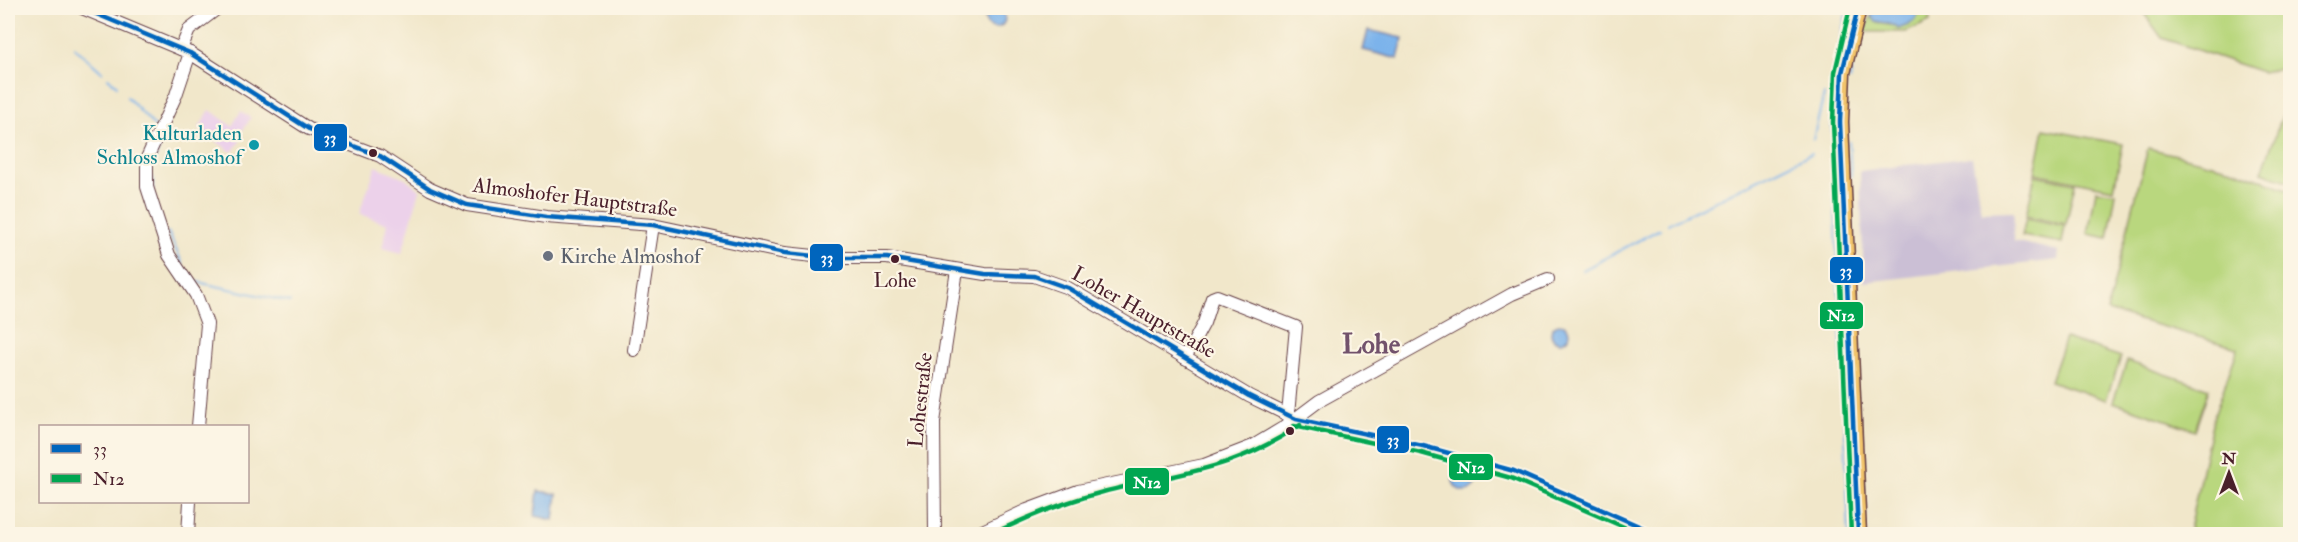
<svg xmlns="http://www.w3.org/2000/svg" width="2298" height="542" font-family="'IM FELL Double Pica',serif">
<rect width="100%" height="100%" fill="#fcf5e5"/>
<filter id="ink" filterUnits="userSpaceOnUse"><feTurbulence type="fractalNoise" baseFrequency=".0167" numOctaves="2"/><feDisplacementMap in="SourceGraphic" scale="12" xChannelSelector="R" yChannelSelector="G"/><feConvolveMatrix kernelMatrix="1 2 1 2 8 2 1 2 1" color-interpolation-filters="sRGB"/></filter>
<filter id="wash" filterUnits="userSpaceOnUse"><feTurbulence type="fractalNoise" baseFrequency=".008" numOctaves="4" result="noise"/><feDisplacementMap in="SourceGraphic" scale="24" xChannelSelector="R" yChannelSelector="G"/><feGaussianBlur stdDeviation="1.35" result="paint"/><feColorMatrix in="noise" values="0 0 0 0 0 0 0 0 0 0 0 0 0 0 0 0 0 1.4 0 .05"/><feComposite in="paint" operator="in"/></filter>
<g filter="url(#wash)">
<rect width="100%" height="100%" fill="#f1e7ca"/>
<g fill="#ecd1ea">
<path d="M210,110L232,126L241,111L251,118L237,138L241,140L232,152L198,129Z"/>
<path d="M376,166L405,178L420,190L402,253L382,248L388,224L359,214Z"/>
</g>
<path fill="#cbbfd5" d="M1972,157L1981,212L2014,211L2013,241L2059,251L2058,260L1864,282L1860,171Z"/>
<g fill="#b9d77e" stroke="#827b54" stroke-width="1.5">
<path d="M1920,8H1928L1930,21L1906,32H1864L1871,16C1884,32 1903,23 1919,15Z"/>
<path d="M2140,8H2290V66L2262,72L2162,38Z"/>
<path d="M2290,94V182L2262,172Z"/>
<path d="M2044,129L2123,144L2114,189L2035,173Z"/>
<path d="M2148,148L2233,169L2290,190V534H2188L2213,419L2238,348L2107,311Z"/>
<path d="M2035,175L2075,183L2066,224L2026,216Z"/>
<path d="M2096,190L2116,193L2108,238L2088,234Z"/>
<path d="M2026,218L2065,226L2062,243L2022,236Z"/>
<path d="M2065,338L2121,357L2106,400L2050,381Z"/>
<path d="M2127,361L2209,389L2195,430L2113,402Z"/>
</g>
<g fill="#7cb3eb" stroke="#63698b" stroke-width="1.5">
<circle cx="995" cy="18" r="10"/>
<path d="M1873,8H1920C1917,21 1911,25 1898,29L1896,26L1876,21L1871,16Z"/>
<path d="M1368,30L1403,38L1398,59L1363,50Z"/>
<circle cx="1560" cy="333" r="9"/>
<circle cx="1465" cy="479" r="12"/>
<path d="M538,491L557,494L554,520L535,516Z"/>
</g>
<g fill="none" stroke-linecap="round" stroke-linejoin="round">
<g stroke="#7cb3eb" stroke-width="2">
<path d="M74,47L102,72"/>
<path d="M108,78L117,86"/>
<path d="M1850,80L1852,65"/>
<path d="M127,97L155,127"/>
<path d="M1832,132L1834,72L1846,14"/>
<path d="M1813,139L1824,95"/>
<path d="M1849,142L1851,176"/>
<path d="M1833,151L1835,205"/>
<path d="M153,165L161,143"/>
<path d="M153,177V189"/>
<path d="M1835,208L1842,363"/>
<path d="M1668,224L1812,153"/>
<path d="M168,232L183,265"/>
<path d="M1583,270L1660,229"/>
<path d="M197,282L290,302"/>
<path d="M1844,405L1849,534"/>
</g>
</g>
</g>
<g filter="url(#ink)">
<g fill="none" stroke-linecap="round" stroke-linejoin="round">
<defs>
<g id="minor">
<path d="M82,8L190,53L309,129L380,156L430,189L467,205L546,217L653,225L785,253L833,258H887L985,274L1034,276L1068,288L1249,396L1296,419"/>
<path d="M181,49L189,30L218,8"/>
<path d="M190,53L176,95L147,158V187L169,255L196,295L207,324L198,426"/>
<path d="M634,350L653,225"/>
<path d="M1185,358L1204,323L1212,298L1217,296L1296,327L1288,415"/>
<path d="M188,534L190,502"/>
<path d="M935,534L934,422L957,270"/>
<path d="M976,534L1027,510L1078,491L1204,465L1253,446L1283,428L1319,401L1512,294L1548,279"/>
</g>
<path id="major" d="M1858,8L1842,73L1840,122L1858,534"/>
</defs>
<use href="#minor" stroke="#633d43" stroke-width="14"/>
<use href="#major" stroke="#633d43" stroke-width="19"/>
<use href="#minor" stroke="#fff" stroke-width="12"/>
<use href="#major" stroke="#f1c36a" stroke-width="16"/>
<defs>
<g id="bus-1">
<path d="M82,8L190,53L309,129L380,156L430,189L467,205L546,217L653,225L785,253L833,258H887L985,274L1034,276L1068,288L1249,396L1296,419L1423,446L1514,471L1657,534"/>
<path d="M1858,8L1842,73L1840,122L1858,534"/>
</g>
<g id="bus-2">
<path d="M1850,8L1835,72L1833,122L1851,534"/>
<path d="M1294,426L1421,453L1511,478L1640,534"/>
<path d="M992,534C1027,517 1064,502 1103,492C1180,472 1231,472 1300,425"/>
</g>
</defs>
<use href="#bus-1" stroke="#fcf5e5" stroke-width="9"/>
<use href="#bus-2" stroke="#fcf5e5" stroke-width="9"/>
<use href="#bus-1" stroke="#0065bd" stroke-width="4.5"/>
<use href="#bus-2" stroke="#00a651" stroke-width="4.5"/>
</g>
</g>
<circle fill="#0f9aa8" stroke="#fcf5e5" stroke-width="2" cx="254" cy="145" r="6"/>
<g fill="#4a1f2b" stroke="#fcf5e5" stroke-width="2">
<circle cx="373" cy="153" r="5"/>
<circle cx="895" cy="259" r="5"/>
<circle cx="1290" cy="431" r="5"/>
</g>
<circle fill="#6b7280" stroke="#fcf5e5" stroke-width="2" cx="548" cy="256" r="6"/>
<g text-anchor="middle" stroke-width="4.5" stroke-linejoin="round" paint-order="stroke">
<g font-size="20" fill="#4a1f2b" stroke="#fcf5e5">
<text x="895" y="287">Lohe</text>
</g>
<g font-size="21" fill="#0d838f" stroke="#fcf5e5" text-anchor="end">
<text x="242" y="140">Kulturladen<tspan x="242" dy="24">Schloss Almoshof</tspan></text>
</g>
<g font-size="21" fill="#4a1f2b" stroke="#fcf5e5">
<text transform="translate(575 197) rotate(7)" y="7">Almoshofer Hauptstraße</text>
<text transform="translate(1144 312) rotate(30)" y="7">Loher Hauptstraße</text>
<text transform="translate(920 400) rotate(-84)" y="7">Lohestraße</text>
</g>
<g font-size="21" fill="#5b616d" stroke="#fcf5e5" text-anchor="start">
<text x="560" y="263">Kirche Almoshof</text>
</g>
<g font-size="27" font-weight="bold" fill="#72526c" stroke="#fcf5e5">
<text x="1371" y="353">Lohe</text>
</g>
</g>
<g stroke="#fcf5e5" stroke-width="2">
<rect x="313" y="123" width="35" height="29" rx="6" fill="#0065bd"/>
<rect x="809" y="243" width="35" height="29" rx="6" fill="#0065bd"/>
<rect x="1829" y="256" width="35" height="28" rx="6" fill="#0065bd"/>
<rect x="1819" y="301" width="45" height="29" rx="6" fill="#00a651"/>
<rect x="1376" y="425" width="34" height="29" rx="6" fill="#0065bd"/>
<rect x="1448" y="453" width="46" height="28" rx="6" fill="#00a651"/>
<rect x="1124" y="467" width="46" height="29" rx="6" fill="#00a651"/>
</g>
<g font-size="16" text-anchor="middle" font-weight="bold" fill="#fff">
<text x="330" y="143">33</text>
<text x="827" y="263">33</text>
<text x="1846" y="276">33</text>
<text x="1841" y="321">N12</text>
<text x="1393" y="445">33</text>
<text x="1471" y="473">N12</text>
<text x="1147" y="488">N12</text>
</g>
<rect width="2298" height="542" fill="none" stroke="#fcf5e5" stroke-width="30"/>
<rect x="39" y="425" width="210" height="78" fill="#fcf5e5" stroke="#b59f9b" stroke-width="1.5"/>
<rect x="51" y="444" width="30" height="9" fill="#0065bd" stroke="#b59f9b" stroke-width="1.5"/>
<text x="93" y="455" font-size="18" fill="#4a1f2b">33</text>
<rect x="51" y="474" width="30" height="9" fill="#00a651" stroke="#b59f9b" stroke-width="1.5"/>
<text x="93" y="485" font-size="18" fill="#4a1f2b">N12</text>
<g transform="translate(2229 473)" stroke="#fcf5e5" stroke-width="4.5" paint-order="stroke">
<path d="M0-4.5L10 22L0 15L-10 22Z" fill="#4a1f2b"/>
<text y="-9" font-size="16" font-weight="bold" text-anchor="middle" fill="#4a1f2b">N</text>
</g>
</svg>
